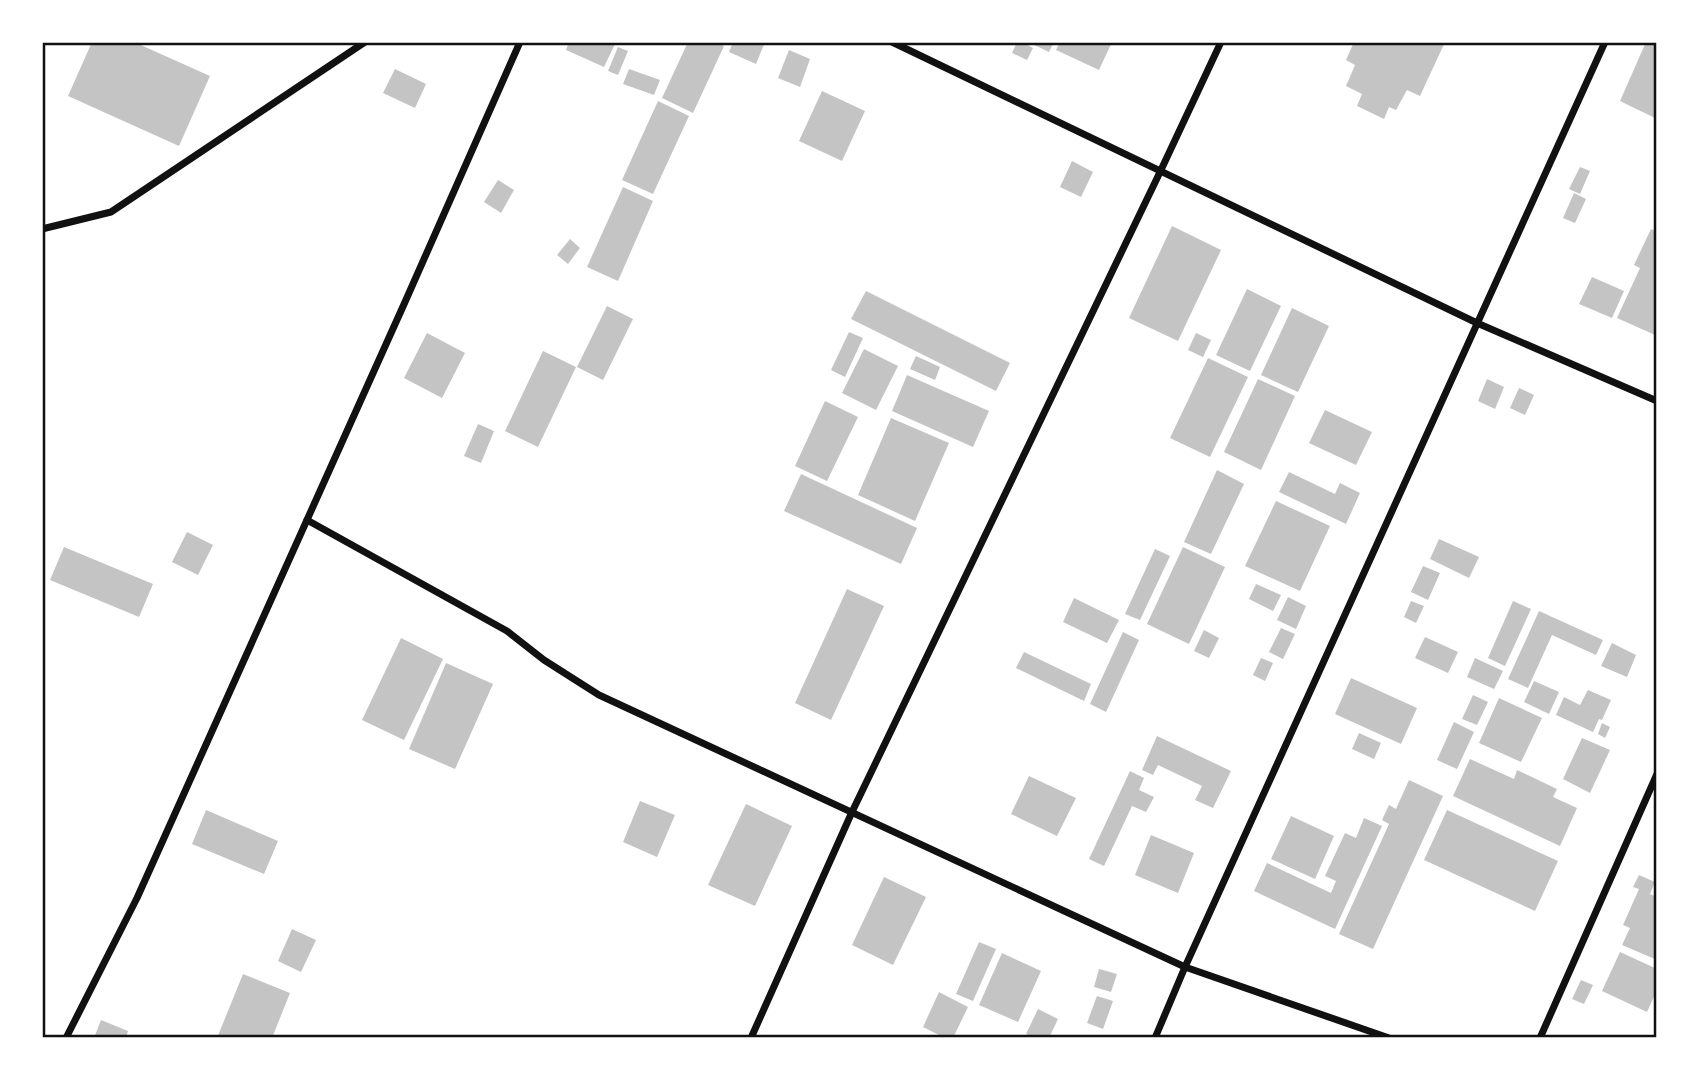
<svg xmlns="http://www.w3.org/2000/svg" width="1699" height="1080" font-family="'Nunito Sans',sans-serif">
<rect width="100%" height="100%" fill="#fff"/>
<g fill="#c4c4c4">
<path d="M92,42H134L210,76L179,146L68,96Z"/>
<path d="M569,42H616L604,67L566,50Z"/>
<path d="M688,42H714L724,46L693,113L662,98Z"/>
<path d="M733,42H765L756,64L729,52Z"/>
<path d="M1017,42H1022L1033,48L1027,60L1012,53Z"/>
<path d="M1028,42H1054L1049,52Z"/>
<path d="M1060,42H1112L1099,70L1056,50Z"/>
<path d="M1354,42H1445L1420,96L1407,90L1396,110L1389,107L1384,119L1357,106L1362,94L1346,86L1355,65L1346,60Z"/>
<path d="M1646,42H1657V119L1620,101Z"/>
<path d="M618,47L628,51L618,75L608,71Z"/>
<path d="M789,50L810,59L800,87L778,78Z"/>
<path d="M395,69L426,84L415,108L383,93Z"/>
<path d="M629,69L660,80L654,95L623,84Z"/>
<path d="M822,91L865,111L842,161L799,141Z"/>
<path d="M658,101L689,116L653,194L622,180Z"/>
<path d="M1072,161L1093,172L1081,197L1060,187Z"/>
<path d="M1580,167L1590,171L1580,194L1569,189Z"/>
<path d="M498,180L514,190L501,213L484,202Z"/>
<path d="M623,187L653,201L618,281L587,267Z"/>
<path d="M1574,193L1586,199L1575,223L1563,218Z"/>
<path d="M1172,226L1221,250L1178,341L1129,318Z"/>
<path d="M1651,229L1657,232V329L1655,335L1617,318L1640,268L1634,265Z"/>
<path d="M570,239L580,248L568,264L557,255Z"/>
<path d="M1592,277L1624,291L1612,318L1579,304Z"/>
<path d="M1247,289L1281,306L1250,371L1216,355Z"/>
<path d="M866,291L1010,363L996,391L851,319Z"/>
<path d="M607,306L633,319L603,380L577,367Z"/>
<path d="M1292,308L1329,326L1298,392L1261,375Z"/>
<path d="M849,332L863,338L845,377L831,370Z"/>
<path d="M427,333L465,353L442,398L404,378Z"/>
<path d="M1196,333L1211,340L1203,357L1188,350Z"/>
<path d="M864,349L898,366L876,410L842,393Z"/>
<path d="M543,351L576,367L538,447L505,431Z"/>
<path d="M916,356L940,367L935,380L910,369Z"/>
<path d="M1208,358L1248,377L1210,457L1170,438Z"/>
<path d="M907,375L989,411L973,447L892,411Z"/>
<path d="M1258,379L1295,396L1261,470L1224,452Z"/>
<path d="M1487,379L1504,387L1495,409L1478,401Z"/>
<path d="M1519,388L1534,395L1525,415L1510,408Z"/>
<path d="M825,401L858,417L827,481L795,466Z"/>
<path d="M1325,410L1372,432L1356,465L1309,443Z"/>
<path d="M891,418L949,443L915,521L858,495Z"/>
<path d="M478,424L494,431L481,463L464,456Z"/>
<path d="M1217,470L1244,484L1211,554L1184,542Z"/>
<path d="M1289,472L1335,494L1340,483L1360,493L1346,524L1279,492Z"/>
<path d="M801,474L917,528L901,564L784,511Z"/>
<path d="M1276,501L1330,526L1300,591L1245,566Z"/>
<path d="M187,532L213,545L198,575L172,562Z"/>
<path d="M1439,539L1479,557L1469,578L1430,559Z"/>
<path d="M64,547L153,584L139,617L50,580Z"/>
<path d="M1183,547L1225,567L1189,644L1147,624Z"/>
<path d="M1155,549L1170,556L1140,620L1125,614Z"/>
<path d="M1423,566L1440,573L1428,600L1411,592Z"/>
<path d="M1256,584L1281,595L1273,611L1249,599Z"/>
<path d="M847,589L884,606L831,720L795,703Z"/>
<path d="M1288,597L1306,606L1296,629L1277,620Z"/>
<path d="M1074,598L1119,620L1107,643L1063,622Z"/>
<path d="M1411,601L1424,606L1416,623L1404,617Z"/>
<path d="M1513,601L1531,609L1505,666L1488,658Z"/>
<path d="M1539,611L1603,640L1596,655L1552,635L1528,688L1508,679Z"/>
<path d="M1281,628L1295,634L1283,659L1269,652Z"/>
<path d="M1204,630L1219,638L1209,658L1194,651Z"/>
<path d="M1123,632L1139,640L1106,712L1090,704Z"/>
<path d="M1425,637L1458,652L1448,673L1415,658Z"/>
<path d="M401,638L443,659L404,740L362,720Z"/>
<path d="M1612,643L1636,655L1627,677L1601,666Z"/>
<path d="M1024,652L1091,684L1084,701L1016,668Z"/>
<path d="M1261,658L1273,663L1265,681L1253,675Z"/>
<path d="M1475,658L1503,671L1494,689L1467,677Z"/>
<path d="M446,663L493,684L455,769L409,749Z"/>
<path d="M1351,678L1417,708L1401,744L1335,714Z"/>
<path d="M1534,681L1559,692L1549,714L1524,702Z"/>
<path d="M1588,690L1611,700L1602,720L1599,719L1593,732L1556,715L1564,697L1580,705Z"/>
<path d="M1473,695L1488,702L1477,725L1462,719Z"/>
<path d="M1499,698L1542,718L1521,762L1479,743Z"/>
<path d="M1454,722L1474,732L1457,769L1437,760Z"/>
<path d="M1602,723L1610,727L1605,738L1598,734Z"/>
<path d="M1359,733L1381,743L1374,759L1352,749Z"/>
<path d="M1157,736L1231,771L1213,808L1195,800L1202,786L1158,765L1153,775L1142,770Z"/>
<path d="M1582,738L1610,750L1590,793L1563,779Z"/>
<path d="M1470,759L1514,779L1517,770L1557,789L1553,797L1577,808L1560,846L1453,796Z"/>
<path d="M1130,771L1144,778L1139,790L1154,797L1146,812L1132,806L1104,866L1089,859Z"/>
<path d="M1029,776L1076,798L1057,836L1011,814Z"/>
<path d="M1409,780L1443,796L1373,949L1339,934L1389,824L1382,820L1389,805L1396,809Z"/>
<path d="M640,801L675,815L657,857L623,842Z"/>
<path d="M746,804L792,826L755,906L708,885Z"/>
<path d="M206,810L278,841L264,874L192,844Z"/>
<path d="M1447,810L1558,861L1535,911L1424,860Z"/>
<path d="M1291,816L1334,836L1315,879L1271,859Z"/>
<path d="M1364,818L1382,826L1335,929L1254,891L1267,863L1331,893L1336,881L1325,876L1345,833L1356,838Z"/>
<path d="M1151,835L1194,853L1178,893L1135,875Z"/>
<path d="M1639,875L1655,882L1650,894L1657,897V960L1622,945L1630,928L1623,925L1639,889L1633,887Z"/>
<path d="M884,877L926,897L893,965L852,945Z"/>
<path d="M292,929L316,940L301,972L278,961Z"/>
<path d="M979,942L996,949L973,1001L956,994Z"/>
<path d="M1620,952L1657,969V990L1647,1012L1602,991Z"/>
<path d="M1002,953L1041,971L1018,1022L979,1005Z"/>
<path d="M1099,969L1117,974L1111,992L1094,987Z"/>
<path d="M243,974L290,993L272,1038H217Z"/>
<path d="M1581,980L1593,985L1584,1004L1572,999Z"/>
<path d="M939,992L968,1007L953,1038H945L923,1027Z"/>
<path d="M1097,996L1113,1001L1103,1029L1087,1023Z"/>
<path d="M1038,1009L1058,1019L1049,1038H1035L1026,1034Z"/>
<path d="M101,1020L128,1031L126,1038H94Z"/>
</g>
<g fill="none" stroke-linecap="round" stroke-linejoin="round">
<g stroke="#111" stroke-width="7">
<path d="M892,42L1477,323L1657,401"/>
<path d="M42,229L111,212L365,42"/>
<path d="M307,520L507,631L544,660L599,695L1185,967L1389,1038"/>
<path d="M66,1038L137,898L405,302L520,42"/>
<path d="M751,1038L852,812L1161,170L1221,42"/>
<path d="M1155,1038L1185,967L1605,42"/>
<path d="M1540,1038L1657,774"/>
</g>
</g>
<rect width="1699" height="1080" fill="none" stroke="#ffffff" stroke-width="88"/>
<rect x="44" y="44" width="1611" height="992" fill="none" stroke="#111" stroke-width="2.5"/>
</svg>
